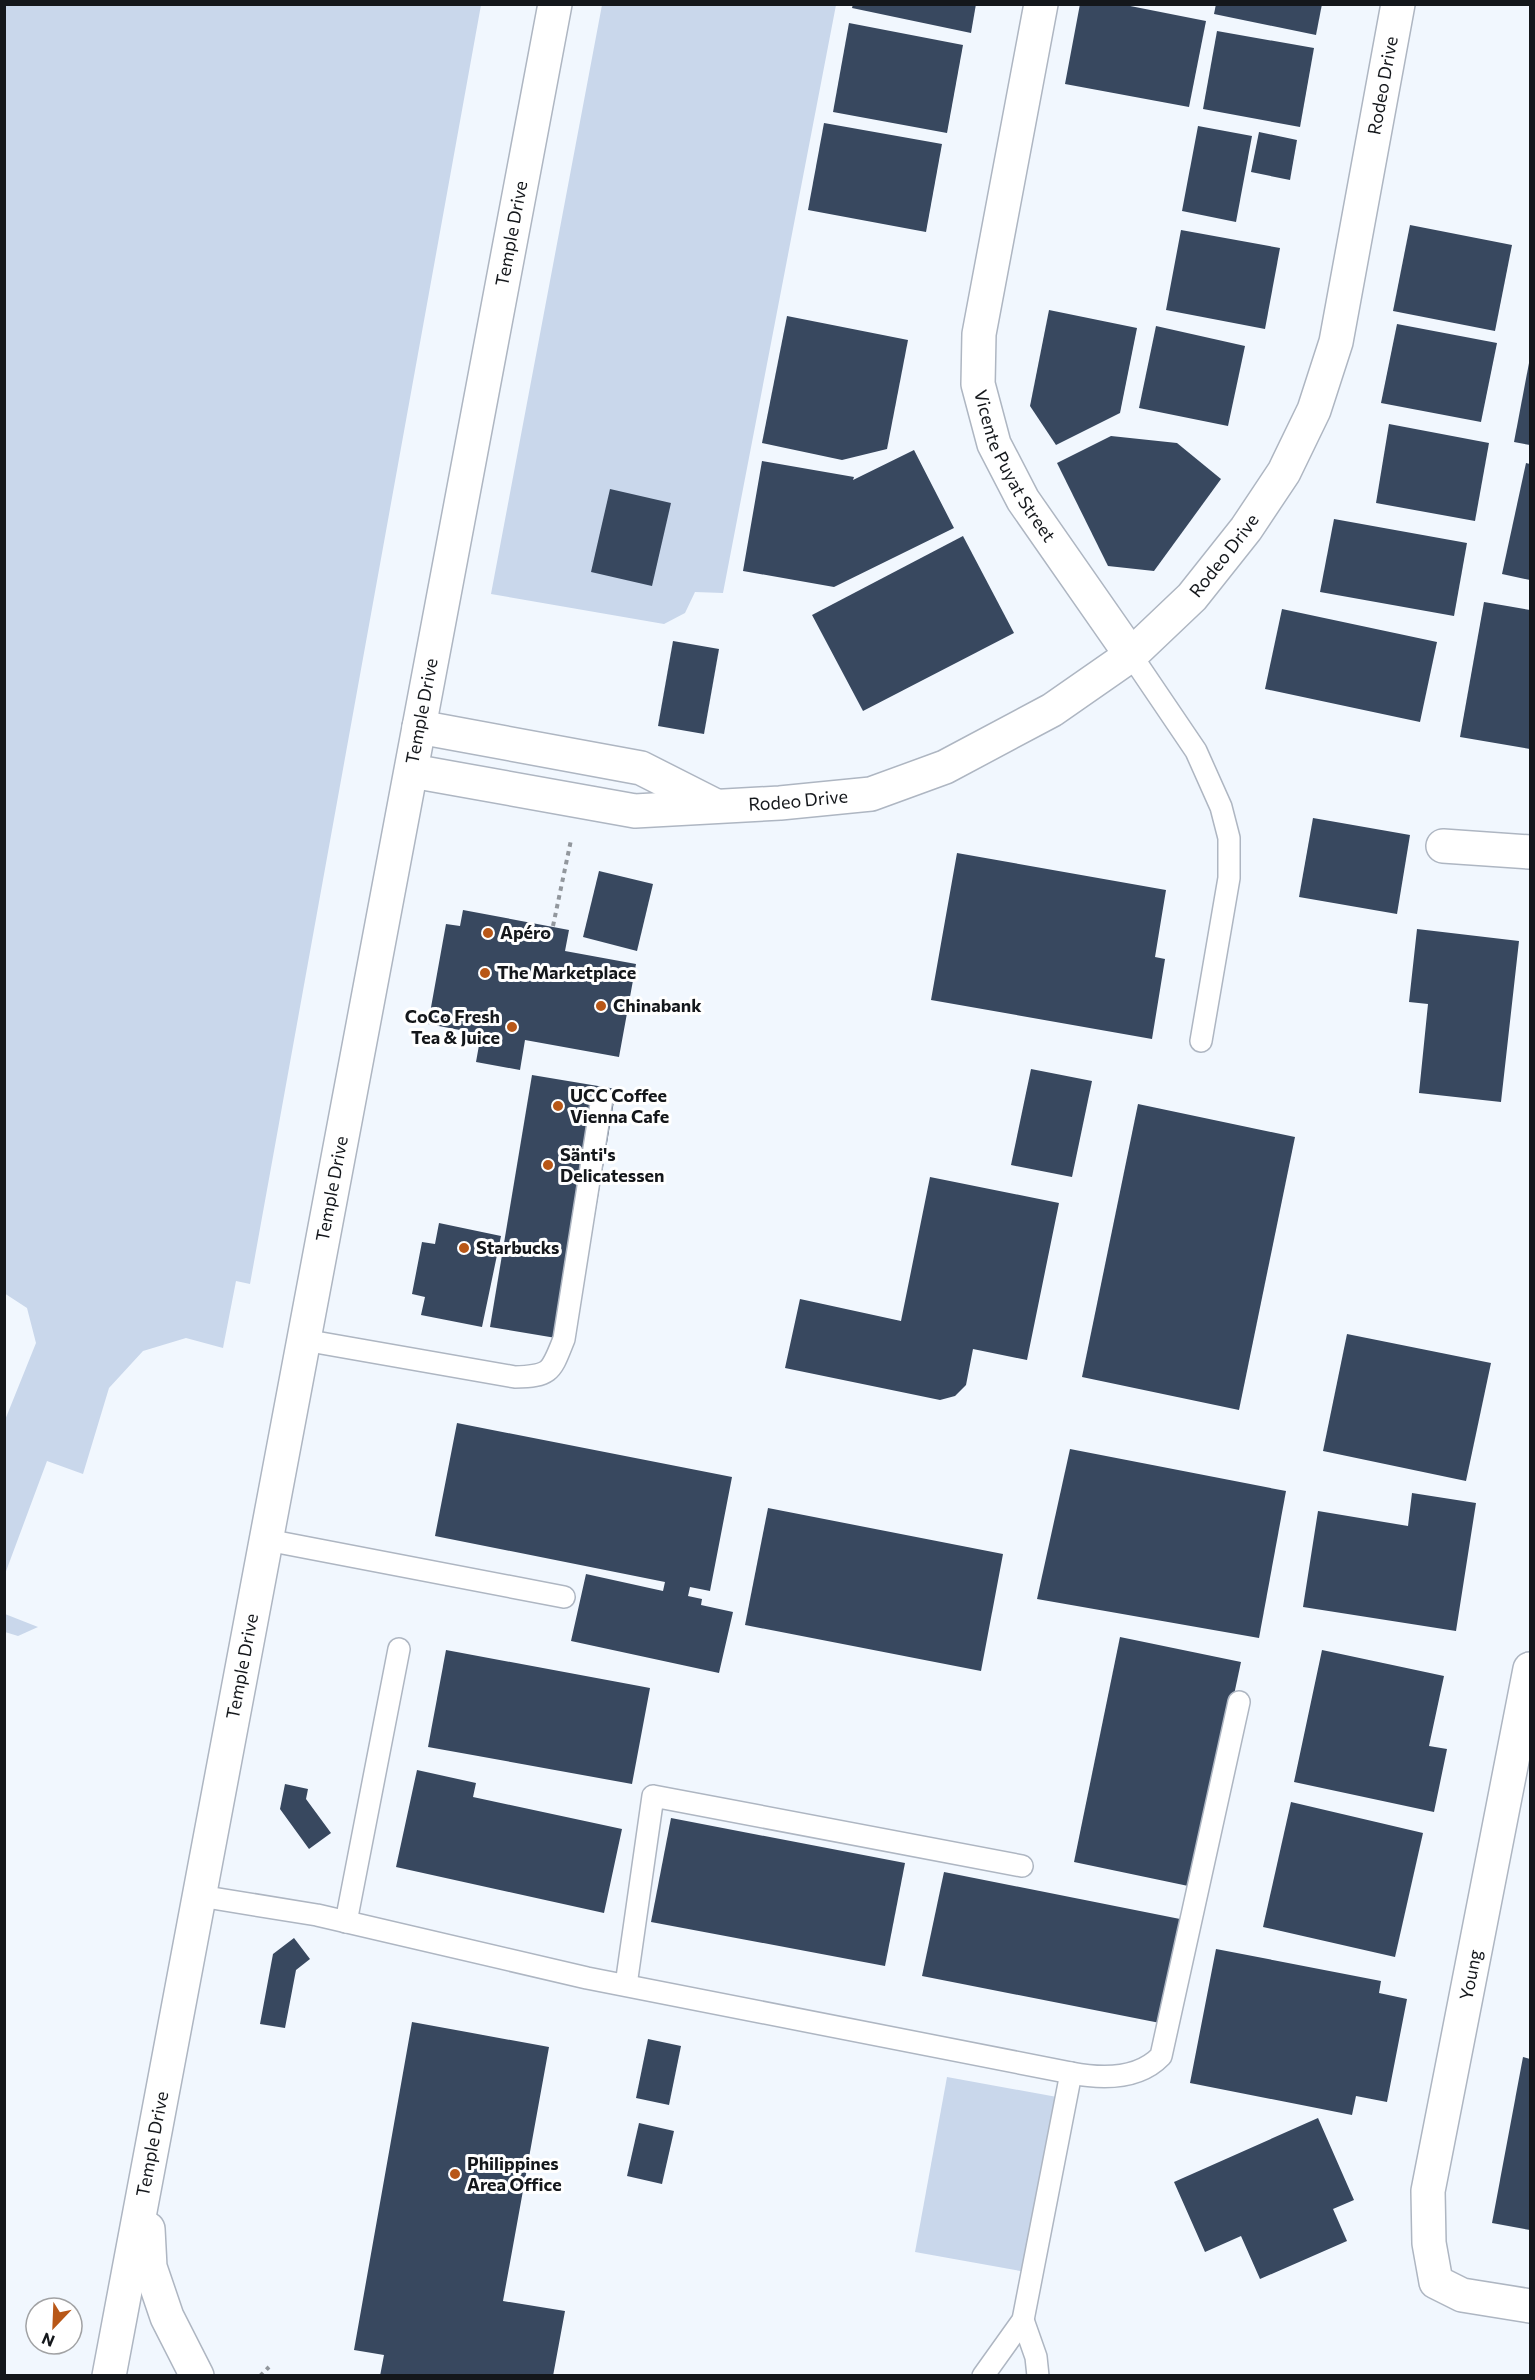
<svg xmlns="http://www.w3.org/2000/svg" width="1535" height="2380" font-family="Commissioner,sans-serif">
<rect width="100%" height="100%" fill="#f1f7fe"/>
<g fill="#c9d7eb">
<path d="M5,4L481,5L250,1284L236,1281L223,1348L186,1338L143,1351L109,1388L83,1474L47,1461L5,1574V1420L36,1343L27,1308L4,1293Z"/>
<path d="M602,5H836L723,593L695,592L685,613L664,624L491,594Z"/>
<path d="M5,1614L38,1627L18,1636L5,1632Z"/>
<path d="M947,2077L1057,2097L1026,2272L915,2252Z"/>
</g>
<g fill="#38485f">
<path d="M853,4H976L971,33L852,8Z"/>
<path d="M1080,4H1120L1206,21L1189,107L1065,84Z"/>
<path d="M1216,4H1322L1316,35L1214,14Z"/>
<path d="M849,23L963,45L947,133L833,112Z"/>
<path d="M1217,31L1314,48L1300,127L1203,109Z"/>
<path d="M824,123L942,144L926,232L808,210Z"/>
<path d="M1198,126L1252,136L1236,222L1182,211Z"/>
<path d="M1259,132L1297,140L1290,180L1251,172Z"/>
<path d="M1410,225L1512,245L1495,331L1393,311Z"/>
<path d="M1181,230L1280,248L1265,329L1166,310Z"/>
<path d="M1049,310L1137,328L1120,413L1056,445L1030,406Z"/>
<path d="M787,316L908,340L887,449L842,460L762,443Z"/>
<path d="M1397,324L1497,343L1481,422L1381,403Z"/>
<path d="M1156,326L1245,346L1228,426L1139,408Z"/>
<path d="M1529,363H1530V445L1514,442Z"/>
<path d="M1389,424L1489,443L1475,521L1376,503Z"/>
<path d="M1111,436L1177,443L1221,479L1154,571L1108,566L1057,463Z"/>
<path d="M914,450L954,528L834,587L743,571L762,461L854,477L853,480Z"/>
<path d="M1526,463L1530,464V580L1502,574Z"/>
<path d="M610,489L671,503L652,586L591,572Z"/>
<path d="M1334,519L1467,543L1454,616L1320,592Z"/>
<path d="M963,536L1014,633L863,711L812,615Z"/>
<path d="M1484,602L1530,610V749L1460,737Z"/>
<path d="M1282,609L1437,642L1420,722L1265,689Z"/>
<path d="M673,641L719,649L704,734L658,726Z"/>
<path d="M1313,818L1410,835L1397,914L1299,897Z"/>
<path d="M957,853L1166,890L1155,957L1165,959L1152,1039L931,1000Z"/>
<path d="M599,871L653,884L637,951L583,937Z"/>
<path d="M463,910L569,930L565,951L636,964L619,1057L525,1040L520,1070L476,1062L481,1034L428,1024L446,924L460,926Z"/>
<path d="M1417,929L1519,941L1501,1102L1419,1093L1428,1004L1409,1002Z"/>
<path d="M1031,1069L1092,1081L1072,1177L1011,1165Z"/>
<path d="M532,1075L616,1089L574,1341L490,1327Z"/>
<path d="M1138,1104L1295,1137L1239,1410L1082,1377Z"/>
<path d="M930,1177L1059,1203L1027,1360L973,1349L966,1385L955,1396L940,1400L785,1368L800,1299L901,1321Z"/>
<path d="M439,1223L501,1236L482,1327L421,1315L425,1297L412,1294L422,1242L435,1244Z"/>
<path d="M1347,1334L1491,1363L1466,1481L1323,1451Z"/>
<path d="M457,1423L732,1477L710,1591L690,1587L688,1596L702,1599L701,1605L733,1612L719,1673L571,1641L586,1574L663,1591L665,1582L435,1536Z"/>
<path d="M1070,1449L1286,1491L1259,1638L1037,1599Z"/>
<path d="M1412,1493L1476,1503L1456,1631L1303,1607L1318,1511L1408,1526Z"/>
<path d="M768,1508L1003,1554L981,1671L745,1625Z"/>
<path d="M1120,1637L1241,1662L1193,1887L1074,1862Z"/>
<path d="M446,1650L650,1688L632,1784L428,1747Z"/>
<path d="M1322,1650L1444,1676L1429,1746L1447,1749L1434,1812L1294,1782Z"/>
<path d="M417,1770L476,1783L473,1797L622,1829L604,1913L396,1867Z"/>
<path d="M285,1784L308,1789L306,1799L331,1833L309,1849L280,1809Z"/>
<path d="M1291,1802L1423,1833L1395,1957L1263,1927Z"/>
<path d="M671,1818L905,1863L885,1966L651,1922Z"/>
<path d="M944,1872L1180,1919L1160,2023L922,1976Z"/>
<path d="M294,1938L310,1959L296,1970L285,2028L260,2024L273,1954Z"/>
<path d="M1216,1949L1381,1981L1379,1993L1407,1999L1387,2102L1356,2096L1352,2115L1190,2083Z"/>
<path d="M412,2022L549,2047L503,2301L565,2311L553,2376H380L384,2355L354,2350Z"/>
<path d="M648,2039L681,2046L669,2105L636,2098Z"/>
<path d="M1523,2057L1530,2059V2230L1492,2223Z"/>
<path d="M1318,2118L1354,2200L1333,2209L1347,2241L1260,2279L1241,2236L1205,2252L1174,2182Z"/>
<path d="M639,2123L674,2131L662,2184L627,2176Z"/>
</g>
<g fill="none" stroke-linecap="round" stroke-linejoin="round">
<defs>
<g id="lane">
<path d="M1131,655L1196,751L1221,807L1229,838V878L1201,1041"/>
<path d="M304,1340L515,1377C552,1376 551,1371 564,1339L602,1098"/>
<path d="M267,1540L564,1597"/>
<path d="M200,1896L317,1915L587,1978L1071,2073C1102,2079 1138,2080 1161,2056L1239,1702"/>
<path d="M346,1922L399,1649"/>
<path d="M626,1985L653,1796L1022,1866"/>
<path d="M1023,2320L1036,2357L1038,2376"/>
<path d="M983,2376L1023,2320L1071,2073"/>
</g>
<g id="street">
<path id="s1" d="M1041,4L979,334L978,384L994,444L1023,500L1131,655"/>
<path d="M419,727L641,768L714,805"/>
<path id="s2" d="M412,771L635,811L780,803L871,794L945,767L1052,710L1131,655L1192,597L1246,529L1284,472L1314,410L1336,342L1398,4"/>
<path d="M1443,846L1530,852"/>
<path d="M1530,1669L1428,2191L1429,2243L1436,2282L1462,2295L1530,2306"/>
</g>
<g id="secondary">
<path d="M148,2229L150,2267L167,2317L197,2376"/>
<path id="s3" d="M109,2376L555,4"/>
</g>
</defs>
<use href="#lane" stroke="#aeb6c2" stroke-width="24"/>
<use href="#street" stroke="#aeb6c2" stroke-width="36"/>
<use href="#secondary" stroke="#aeb6c2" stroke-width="36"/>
<g stroke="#92979d" stroke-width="4" stroke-dasharray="4.5 4.5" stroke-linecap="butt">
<path d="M553,926L571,840"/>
<path d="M260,2376L269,2367"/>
</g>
<use href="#lane" stroke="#fff" stroke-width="21"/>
<use href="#street" stroke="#fff" stroke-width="33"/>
<use href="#secondary" stroke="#fff" stroke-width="33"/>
</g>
<g fill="#b85717" stroke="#fff" stroke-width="2">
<circle cx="488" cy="933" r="6"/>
<circle cx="485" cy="973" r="6"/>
<circle cx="601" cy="1006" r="6"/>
<circle cx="512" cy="1027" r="6"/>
<circle cx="558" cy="1106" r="6"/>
<circle cx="548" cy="1165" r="6"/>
<circle cx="464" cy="1248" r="6"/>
<circle cx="455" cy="2174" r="6"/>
</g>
<g text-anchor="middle" stroke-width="6" stroke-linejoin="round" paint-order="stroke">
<g font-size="18" fill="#14171b" stroke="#fff">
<text dy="6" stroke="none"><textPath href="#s2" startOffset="1400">Rodeo Drive</textPath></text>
<text dy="6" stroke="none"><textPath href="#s3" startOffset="2180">Temple Drive</textPath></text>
<text dy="6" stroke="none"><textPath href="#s1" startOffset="476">Vicente Puyat Street</textPath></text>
<text dy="6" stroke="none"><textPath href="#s2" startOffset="896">Rodeo Drive</textPath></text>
<text dy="6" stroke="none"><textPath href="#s3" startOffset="1694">Temple Drive</textPath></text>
<text dy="6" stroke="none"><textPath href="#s2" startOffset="390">Rodeo Drive</textPath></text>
<text dy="6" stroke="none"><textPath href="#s3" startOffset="1208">Temple Drive</textPath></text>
<text dy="6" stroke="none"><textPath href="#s3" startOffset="722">Temple Drive</textPath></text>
<text transform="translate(1471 1975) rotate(-79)" y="6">Young</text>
<text dy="6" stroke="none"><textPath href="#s3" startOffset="236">Temple Drive</textPath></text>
</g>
<g font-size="18" font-weight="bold" fill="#14171b" stroke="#fff" text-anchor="start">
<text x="500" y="939">Apéro</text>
<text x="497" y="979">The Marketplace</text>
<text x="613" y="1012">Chinabank</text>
<text x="500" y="1023" text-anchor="end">CoCo Fresh<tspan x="500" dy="21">Tea &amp; Juice</tspan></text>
<text x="570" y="1102">UCC Coffee<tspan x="570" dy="21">Vienna Cafe</tspan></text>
<text x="560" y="1161">Sänti's<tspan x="560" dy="21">Delicatessen</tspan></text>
<text x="476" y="1254">Starbucks</text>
<text x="467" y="2170">Philippines<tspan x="467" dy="21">Area Office</tspan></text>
</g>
</g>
<rect width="1535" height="2380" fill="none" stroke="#14171b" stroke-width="12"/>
<g transform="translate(54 2326) rotate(203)"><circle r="28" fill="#ffffff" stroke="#a1a2a4" stroke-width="1.5"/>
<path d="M0-4.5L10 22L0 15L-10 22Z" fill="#b85717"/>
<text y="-9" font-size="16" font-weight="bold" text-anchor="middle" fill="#14171b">N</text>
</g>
</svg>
